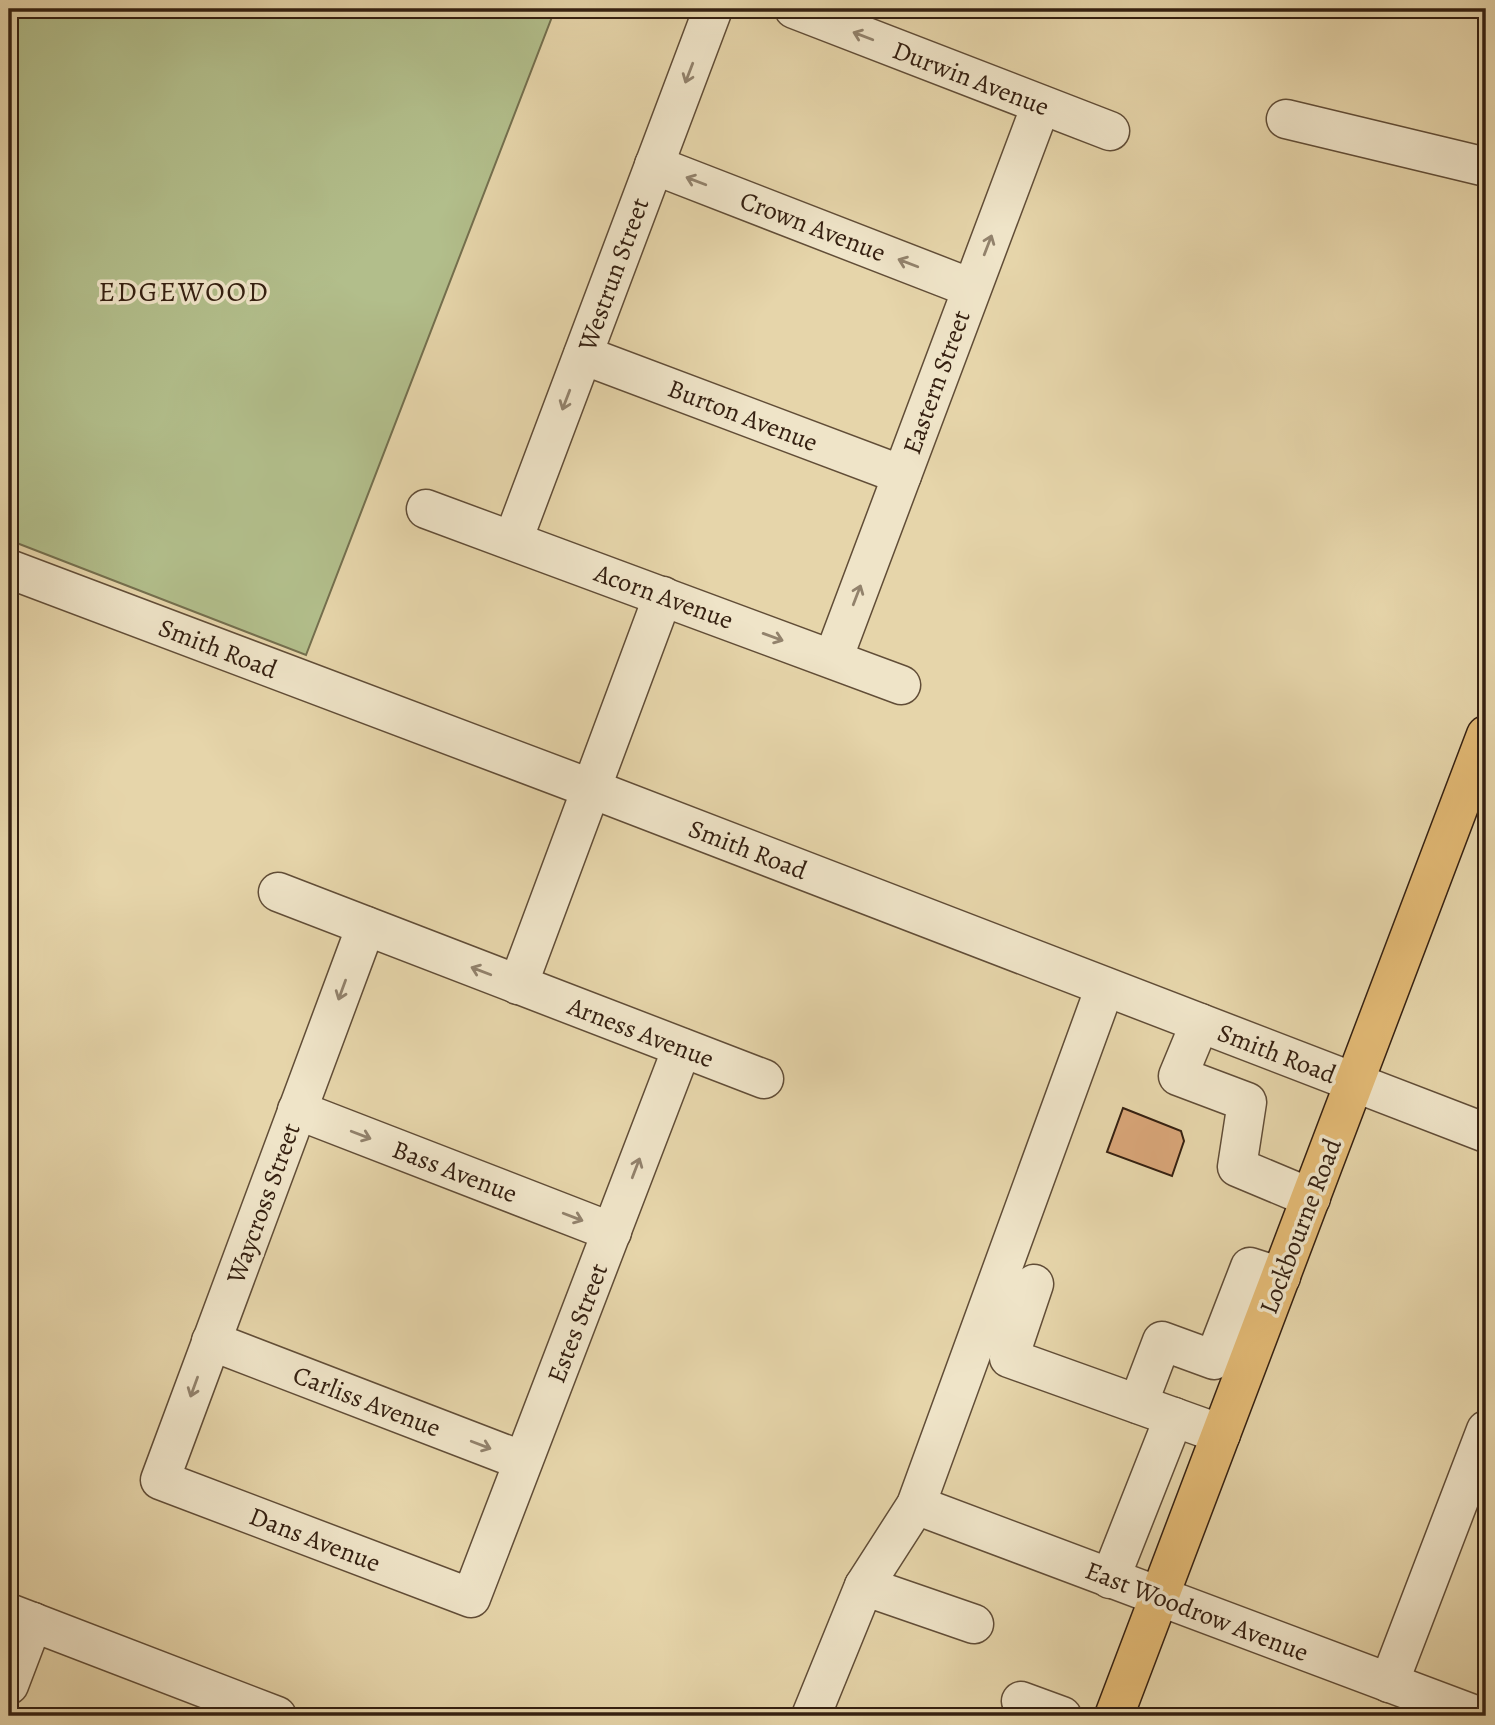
<svg xmlns="http://www.w3.org/2000/svg" width="1495" height="1725" font-family="Alegreya,serif">
<rect width="100%" height="100%" fill="#e6d5aa"/>
<filter id="stains"><feTurbulence type="fractalNoise" baseFrequency=".00286" numOctaves="4"/><feColorMatrix values="0 0 0 0 .2 0 0 0 0 .09 0 0 0 0 .02 0 0 0 .5 -.17"/></filter>
<radialGradient id="worn" r=".72"><stop offset=".6" stop-color="#630" stop-opacity="0"/><stop offset="1" stop-color="#630" stop-opacity=".3"/></radialGradient>
<path fill="#b2be8b" stroke="#746f4e" stroke-width="2" d="M9,9H555L306,655L9,540Z"/>
<path fill="#d8a578" stroke="#352011" stroke-width="2" d="M1123,1108L1181,1131L1184,1141L1172,1176L1107,1152Z"/>
<g fill="none" stroke-linecap="round" stroke-linejoin="round">
<defs>
<g id="minor">
<path d="M794,9L1110,131"/>
<path d="M1286,119L1486,167"/>
<path d="M654,165L971,288"/>
<path d="M583,355L902,475"/>
<path d="M426,509L901,685"/>
<path d="M513,540L713,9"/>
<path d="M9,569L592,789L1486,1133"/>
<path d="M833,659L1041,105"/>
<path d="M278,892L764,1079"/>
<path d="M366,926L160,1480L471,1598L682,1048"/>
<path d="M518,985L663,596"/>
<path d="M1200,1023L1178,1076L1247,1102L1237,1167L1311,1198"/>
<path d="M297,1110L612,1232"/>
<path d="M1034,1284L1009,1358L1221,1434"/>
<path d="M211,1341L523,1461"/>
<path d="M1138,1404L1162,1341L1214,1360L1250,1267L1281,1277"/>
<path d="M916,1505L1478,1716"/>
<path d="M1110,1579L1174,1417"/>
<path d="M864,1586L916,1505L1105,987"/>
<path d="M9,1613L277,1716"/>
<path d="M1389,1683L1486,1430"/>
<path d="M9,1685L33,1622"/>
<path d="M1021,1701L1062,1716"/>
<path d="M811,1716L864,1586L974,1624"/>
</g>
<path id="major" d="M1114,1716L1486,735"/>
</defs>
<use href="#minor" stroke="#614d37" stroke-width="41"/>
<use href="#major" stroke="#352011" stroke-width="41"/>
<use href="#minor" stroke="#efe4c8" stroke-width="38"/>
<use href="#major" stroke="#e3ba75" stroke-width="38"/>
</g>
<defs><path id="oneway-shaft" d="M-6 0H5M1.5-3L5.5 0L1.5 3" fill="none" stroke-width="1.6" stroke-linecap="round" stroke-linejoin="round" transform="scale(1.75)"/></defs>
<g stroke="#92826c">
<use href="#oneway-shaft" transform="translate(863 36) rotate(-159)"/>
<use href="#oneway-shaft" transform="translate(689 73) rotate(111)"/>
<use href="#oneway-shaft" transform="translate(696 181) rotate(-159)"/>
<use href="#oneway-shaft" transform="translate(988 245) rotate(-69)"/>
<use href="#oneway-shaft" transform="translate(908 263) rotate(-159)"/>
<use href="#oneway-shaft" transform="translate(566 400) rotate(111)"/>
<use href="#oneway-shaft" transform="translate(857 595) rotate(-69)"/>
<use href="#oneway-shaft" transform="translate(773 637) rotate(20)"/>
<use href="#oneway-shaft" transform="translate(481 971) rotate(-159)"/>
<use href="#oneway-shaft" transform="translate(342 990) rotate(110)"/>
<use href="#oneway-shaft" transform="translate(361 1135) rotate(21)"/>
<use href="#oneway-shaft" transform="translate(636 1168) rotate(-69)"/>
<use href="#oneway-shaft" transform="translate(573 1217) rotate(21)"/>
<use href="#oneway-shaft" transform="translate(194 1387) rotate(110)"/>
<use href="#oneway-shaft" transform="translate(481 1445) rotate(21)"/>
</g>
<g text-anchor="middle" stroke-width="7" stroke-linejoin="round" paint-order="stroke">
<g font-size="26" fill="#352011" stroke="#efe4c8">
<text transform="translate(971 78) rotate(21)" y="9">Durwin Avenue</text>
<text transform="translate(813 226) rotate(21)" y="9">Crown Avenue</text>
<text transform="translate(613 274) rotate(-70)" y="9">Westrun Street</text>
<text transform="translate(936 382) rotate(-70)" y="9">Eastern Street</text>
<text transform="translate(743 415) rotate(21)" y="9">Burton Avenue</text>
<text transform="translate(664 596) rotate(20)" y="9">Acorn Avenue</text>
<text transform="translate(218 648) rotate(21)" y="9">Smith Road</text>
<text transform="translate(748 849) rotate(21)" y="9">Smith Road</text>
<text transform="translate(641 1032) rotate(21)" y="9">Arness Avenue</text>
<text transform="translate(1277 1053) rotate(21)" y="9">Smith Road</text>
<text transform="translate(455 1171) rotate(21)" y="9">Bass Avenue</text>
<text transform="translate(263 1203) rotate(-70)" y="9">Waycross Street</text>
<text transform="translate(1300 1226) rotate(-69)" y="9">Lockbourne Road</text>
<text transform="translate(577 1323) rotate(-69)" y="9">Estes Street</text>
<text transform="translate(367 1401) rotate(21)" y="9">Carliss Avenue</text>
<text transform="translate(315 1539) rotate(21)" y="9">Dans Avenue</text>
<text transform="translate(1197 1611) rotate(21)" y="9">East Woodrow Avenue</text>
</g>
<g font-size="28" letter-spacing="2" fill="#352011" stroke="#efe4c8">
<text x="184" y="301">EDGEWOOD</text>
</g>
</g>
<rect width="1495" height="1725" fill="none" stroke="#e6d5aa" stroke-width="35"/>
<rect x="10" y="10" width="1474" height="1704" fill="none" stroke="#352011" stroke-width="3.5"/>
<rect x="18" y="18" width="1460" height="1690" fill="none" stroke="#352011" stroke-width="2"/>
<rect width="100%" height="100%" filter="url(#stains)"/>
<rect width="100%" height="100%" fill="url(#worn)"/>
</svg>
